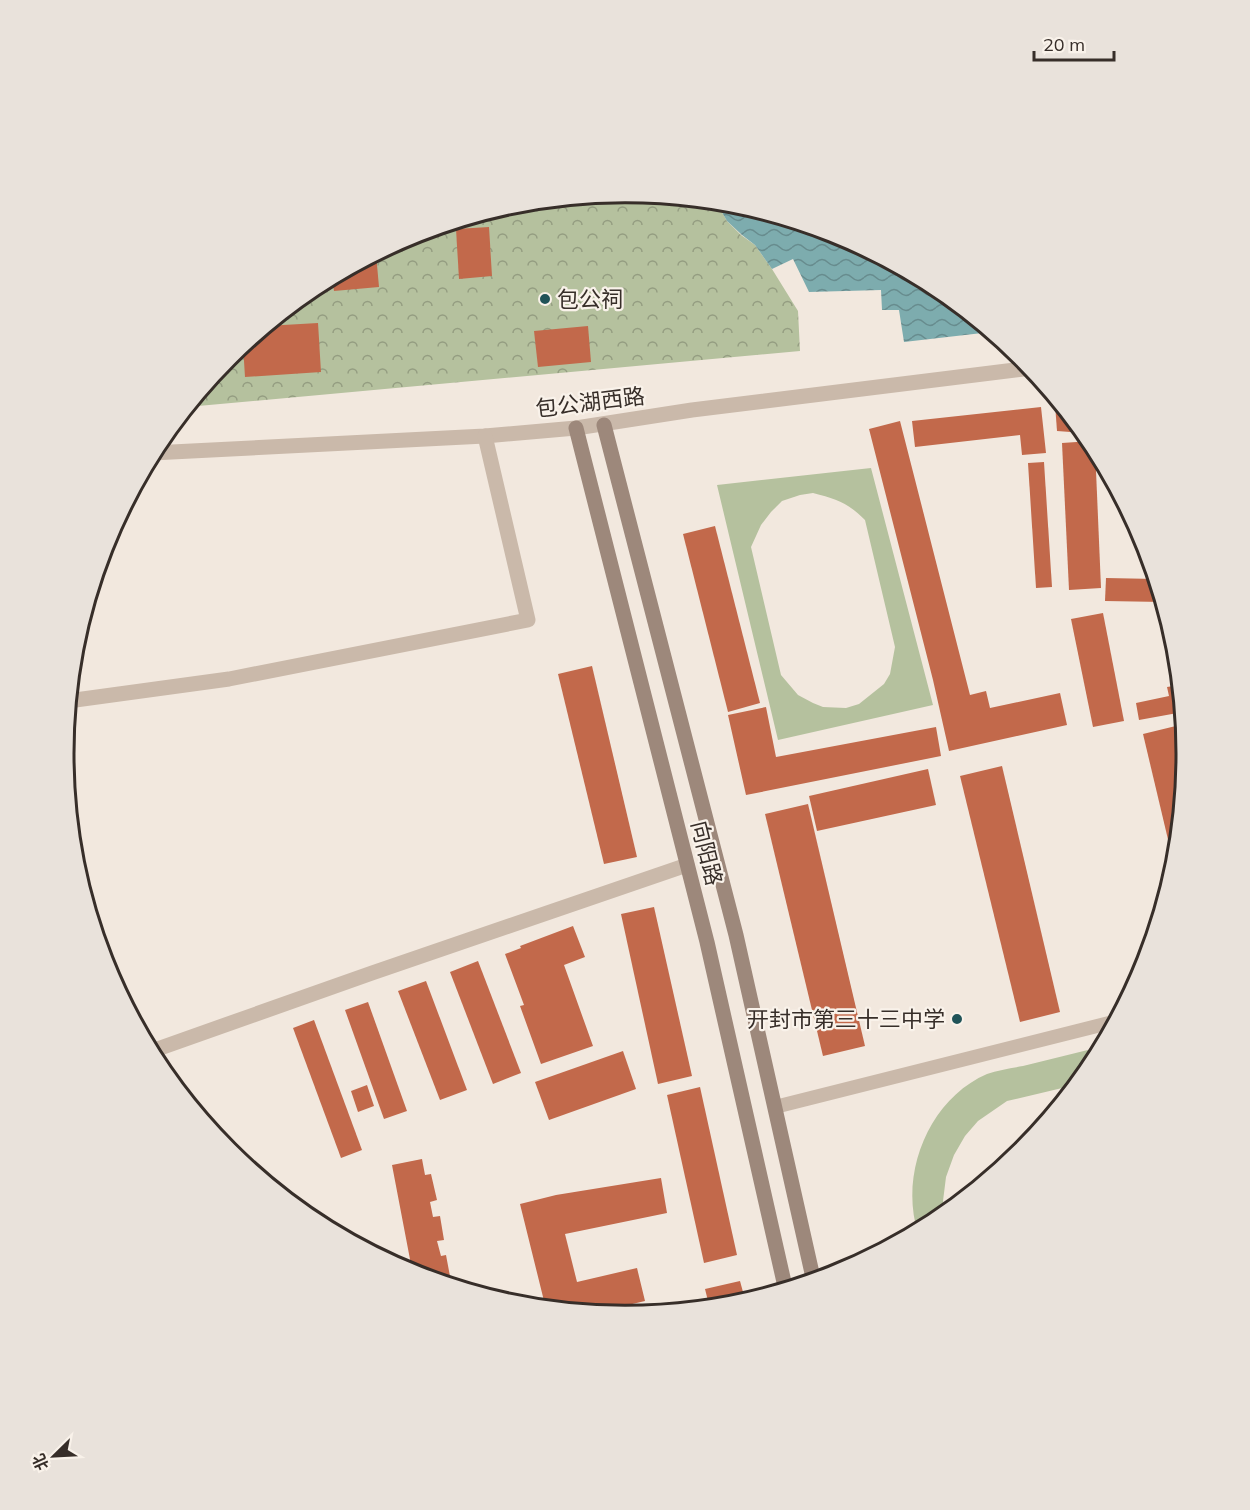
<svg xmlns="http://www.w3.org/2000/svg" width="1250" height="1510" font-family="Mulish,'Noto Sans SC',sans-serif">
<defs>
<pattern id="forest-crowns" width="20" height="18" patternUnits="userSpaceOnUse" patternTransform="scale(1.5)"><rect width="20" height="18" fill="#b5c19e"/><path d="M2 6a3 3 0 1 1 6 0M12 15a3 3 0 1 1 6 0" fill="none" stroke="#949d81"/></pattern>
<pattern id="water-waves" width="16" height="10" patternUnits="userSpaceOnUse" patternTransform="scale(1.5)"><rect width="16" height="10" fill="#7dacae"/><path d="M0 5q4-4 8 0t8 0" fill="none" stroke="#678c8e"/></pattern>
</defs>
<rect width="100%" height="100%" fill="#f2e8de"/>
<path fill="url(#forest-crowns)" d="M625,193L716,202L727,221L741,235L755,245L772,269L798,311L800,351L187,407L228,357L313,288L410,236L516,204Z"/>
<g fill="#b5c19e" fill-rule="evenodd">
<path d="M871,468L933,705L778,740L717,485ZM813,493C836,499 847,502 865,520L895,647L890,674L884,684L859,704L846,708L823,707L813,703L798,695L781,675L751,547L761,525L771,512L782,501L800,495Z"/>
<path d="M1104,1046L1092,1068L1079,1084L1007,1101L978,1121L965,1136L954,1155L946,1177L943,1201L947,1215L937,1222L918,1233C899,1174 929,1099 987,1074C998,1070 1012,1068 1023,1066C1050,1059 1077,1053 1104,1046Z"/>
</g>
<path fill="url(#water-waves)" d="M716,202L735,204L840,236L938,288L991,332L904,342L899,310H882L881,290L809,292L793,259L772,269L755,245L742,235L727,221Z"/>
<g fill="#c2694b">
<path d="M489,227L492,276L459,279L456,229Z"/>
<path d="M376,254L379,287L334,291L332,277Z"/>
<path d="M318,323L321,372L245,377L243,345L266,326Z"/>
<path d="M588,326L591,362L538,367L534,331Z"/>
<path d="M1060,403L1084,433L1057,431L1055,404Z"/>
<path d="M1041,407L1046,453L1022,455L1020,435L915,447L912,421Z"/>
<path d="M900,421L970,695L986,691L990,708L1060,693L1067,725L949,751L933,680L869,429Z"/>
<path d="M1091,441L1095,447L1101,588L1069,590L1062,443Z"/>
<path d="M1044,462L1052,587L1036,588L1028,463Z"/>
<path d="M715,526L760,703L728,712L683,534Z"/>
<path d="M1106,578L1156,579L1163,602L1105,601Z"/>
<path d="M1166,612L1176,646L1180,679L1175,680L1161,613Z"/>
<path d="M1103,613L1124,721L1093,727L1071,619Z"/>
<path d="M592,666L637,857L604,864L558,674Z"/>
<path d="M1180,685L1183,712L1139,720L1136,703L1169,696L1167,687Z"/>
<path d="M766,707L776,757L936,727L941,756L746,795L728,715Z"/>
<path d="M1184,724L1187,755L1175,869L1143,734Z"/>
<path d="M1002,766L1060,1012L1020,1022L960,776Z"/>
<path d="M928,769L936,805L817,831L809,796Z"/>
<path d="M808,804L865,1046L823,1056L765,814Z"/>
<path d="M654,907L692,1076L658,1084L621,914Z"/>
<path d="M573,926L585,957L564,965L593,1046L541,1064L520,1006L524,1005L505,954L521,948L520,946Z"/>
<path d="M478,961L521,1073L493,1084L450,972Z"/>
<path d="M426,981L467,1090L440,1100L398,991Z"/>
<path d="M368,1002L407,1111L384,1119L345,1010Z"/>
<path d="M314,1020L362,1150L341,1158L293,1028Z"/>
<path d="M623,1051L636,1089L549,1120L535,1082Z"/>
<path d="M367,1085L374,1106L358,1112L351,1091Z"/>
<path d="M700,1087L737,1255L704,1263L667,1095Z"/>
<path d="M422,1159L425,1175L431,1174L437,1200L430,1202L433,1217L440,1216L444,1240L437,1241L441,1256L446,1255L452,1287L413,1275L392,1165Z"/>
<path d="M661,1178L667,1213L565,1234L577,1282L637,1268L645,1301L590,1314L546,1309L520,1204L556,1195Z"/>
<path d="M740,1281L746,1303L734,1306L710,1309L705,1289Z"/>
</g>
<g fill="none" stroke-linecap="round" stroke-linejoin="round">
<path stroke="#cab9aa" stroke-width="14" d="M775,1107L1117,1021"/>
<g stroke="#cab9aa" stroke-width="15">
<path d="M152,453L485,436L576,428L692,410L1031,368"/>
<path d="M68,701L229,679L528,620L485,436"/>
<path d="M149,1052L372,973L687,865"/>
</g>
<g stroke="#9d887b" stroke-width="15">
<path d="M604,425L736,935L814,1282"/>
<path d="M576,428L707,942L786,1291"/>
</g>
</g>
<g fill="#205358" stroke="#f9f2ea" stroke-width="2">
<circle cx="545" cy="299" r="6"/>
<circle cx="957" cy="1019" r="6"/>
</g>
<g text-anchor="middle" stroke-width="4.5" stroke-linejoin="round" paint-order="stroke">
<g font-size="22" fill="#372e29" stroke="#f9f2ea" text-anchor="start">
<text x="557" y="307">包公祠</text>
<text x="945" y="1027" text-anchor="end">开封市第三十三中学</text>
</g>
<g font-size="22" fill="#372e29" stroke="#f9f2ea">
<text transform="translate(590 402) rotate(-7)" y="8">包公湖西路</text>
<text transform="translate(707 853) rotate(76)" y="8">向阳路</text>
</g>
</g>
<path d="M0 0H1250V1510H0ZM74 754a551 551 0 1 1 1102 0a551 551 0 1 1-1102 0Z" fill="#e9e2db" fill-rule="evenodd"/>
<path fill="none" stroke="#372e29" stroke-width="3" d="M74 754a551 551 0 1 1 1102 0a551 551 0 1 1-1102 0Z"/>
<g transform="translate(54 1456) rotate(246)" stroke="#f9f2ea" stroke-width="4.5" paint-order="stroke">
<path d="M0-4.5L10 22L0 15L-10 22Z" fill="#372e29"/>
<text y="-9" font-size="16" font-weight="bold" text-anchor="middle" fill="#372e29">北</text>
</g>
<path d="M1034 51v9h80v-9" fill="none" stroke="#372e29" stroke-width="3"/>
<text x="1043" y="51" font-size="18" fill="#372e29" stroke="#f9f2ea" stroke-width="4.5" paint-order="stroke">20 m</text>
</svg>
